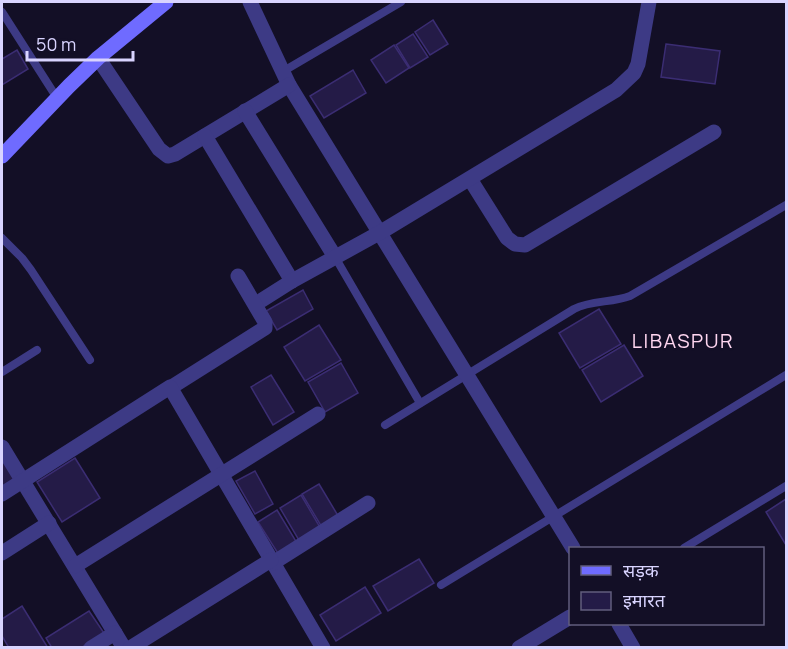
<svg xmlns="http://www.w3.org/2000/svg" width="788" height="649" font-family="Manrope,'Noto Sans Devanagari',sans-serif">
<rect width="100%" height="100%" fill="#130f26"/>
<g fill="#241b47" stroke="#3b2d73" stroke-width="1.5">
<path d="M433,20L448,44L430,55L415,32Z"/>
<path d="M413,34L428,57L410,68L396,45Z"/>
<path d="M666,44L720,51L715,84L661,77Z"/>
<path d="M394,45L409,68L386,83L371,60Z"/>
<path d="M17,50L28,69L2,85V59Z"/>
<path d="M353,70L366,93L324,118L310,96Z"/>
<path d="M303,290L313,309L277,330L266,311Z"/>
<path d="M599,309L621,344L580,368L559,333Z"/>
<path d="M319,325L341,360L305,381L284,347Z"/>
<path d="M624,345L643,376L601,402L582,370Z"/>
<path d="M341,363L358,393L325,412L308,382Z"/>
<path d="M271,375L294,412L273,425L251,387Z"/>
<path d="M2,458L16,482L2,487Z"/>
<path d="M75,458L100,498L62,522L37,482Z"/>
<path d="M255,471L273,504L255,514L236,481Z"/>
<path d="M319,484L340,519L323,529L302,494Z"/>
<path d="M301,495L321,529L300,542L280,508Z"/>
<path d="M786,499V545L766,512Z"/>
<path d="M277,510L297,543L279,555L258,522Z"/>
<path d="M419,559L434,583L388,611L373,586Z"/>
<path d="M365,587L381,613L336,641L320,615Z"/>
<path d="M22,606L48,648H9L2,636V619Z"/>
<path d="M89,611L104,633L81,648H52L46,638Z"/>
</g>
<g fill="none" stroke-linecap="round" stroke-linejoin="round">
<g stroke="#3d3a85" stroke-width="8">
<path d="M2,12L57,98"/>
<path d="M282,72L401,2"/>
<path d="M2,238L22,258L31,270L90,360"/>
<path d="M335,257L420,403"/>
<path d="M2,372L37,350"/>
<path d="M385,425L574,309C591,300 612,303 630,296L786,205"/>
<path d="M684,548L786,486"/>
<path d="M441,585L786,375"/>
</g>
<g stroke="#3d3a85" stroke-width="15">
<path d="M250,2L289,85L573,548"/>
<path d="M98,58L159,149L168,156L175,154L289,85"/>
<path d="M245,111L335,257"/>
<path d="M205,136L292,281"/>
<path d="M470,179L507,238L515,244L525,245L714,132"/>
<path d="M262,300L292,281L381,232L616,90L634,73L638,64L649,2"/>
<path d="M170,388L265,328V322L238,276"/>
<path d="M2,447L124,648"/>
<path d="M2,494L170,387L323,648"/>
<path d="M2,553L49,523"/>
<path d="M273,563L368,503"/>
<path d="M75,566L318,414"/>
<path d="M619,624L633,648"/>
<path d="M91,648L115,633"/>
<path d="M130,648L271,560"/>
<path d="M519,648L570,617"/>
</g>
<path stroke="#6f6bff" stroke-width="15" d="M2,156L69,86L98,58L166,2"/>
</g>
<g text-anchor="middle" stroke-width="4.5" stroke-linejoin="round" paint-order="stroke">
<g font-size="20" letter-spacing="1.5" fill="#ffd6f0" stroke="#130f26">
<text x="683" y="348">LIBASPUR</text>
</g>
</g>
<rect width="788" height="649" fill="none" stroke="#d9d4ff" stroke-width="6"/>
<rect x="569" y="547" width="195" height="78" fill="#130f26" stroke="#625e7d" stroke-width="1.5"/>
<rect x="581" y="566" width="30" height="9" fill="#6f6bff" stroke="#625e7d" stroke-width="1.5"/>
<text x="623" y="577" font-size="18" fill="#d9d4ff">सड़क</text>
<rect x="581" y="592" width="30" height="18" fill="#241b47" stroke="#625e7d" stroke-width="1.5"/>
<text x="623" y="607" font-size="18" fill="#d9d4ff">इमारत</text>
<path d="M27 51v9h106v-9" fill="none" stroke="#d9d4ff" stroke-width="3"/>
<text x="36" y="51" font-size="18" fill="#d9d4ff" stroke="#130f26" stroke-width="4.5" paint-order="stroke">50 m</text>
</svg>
